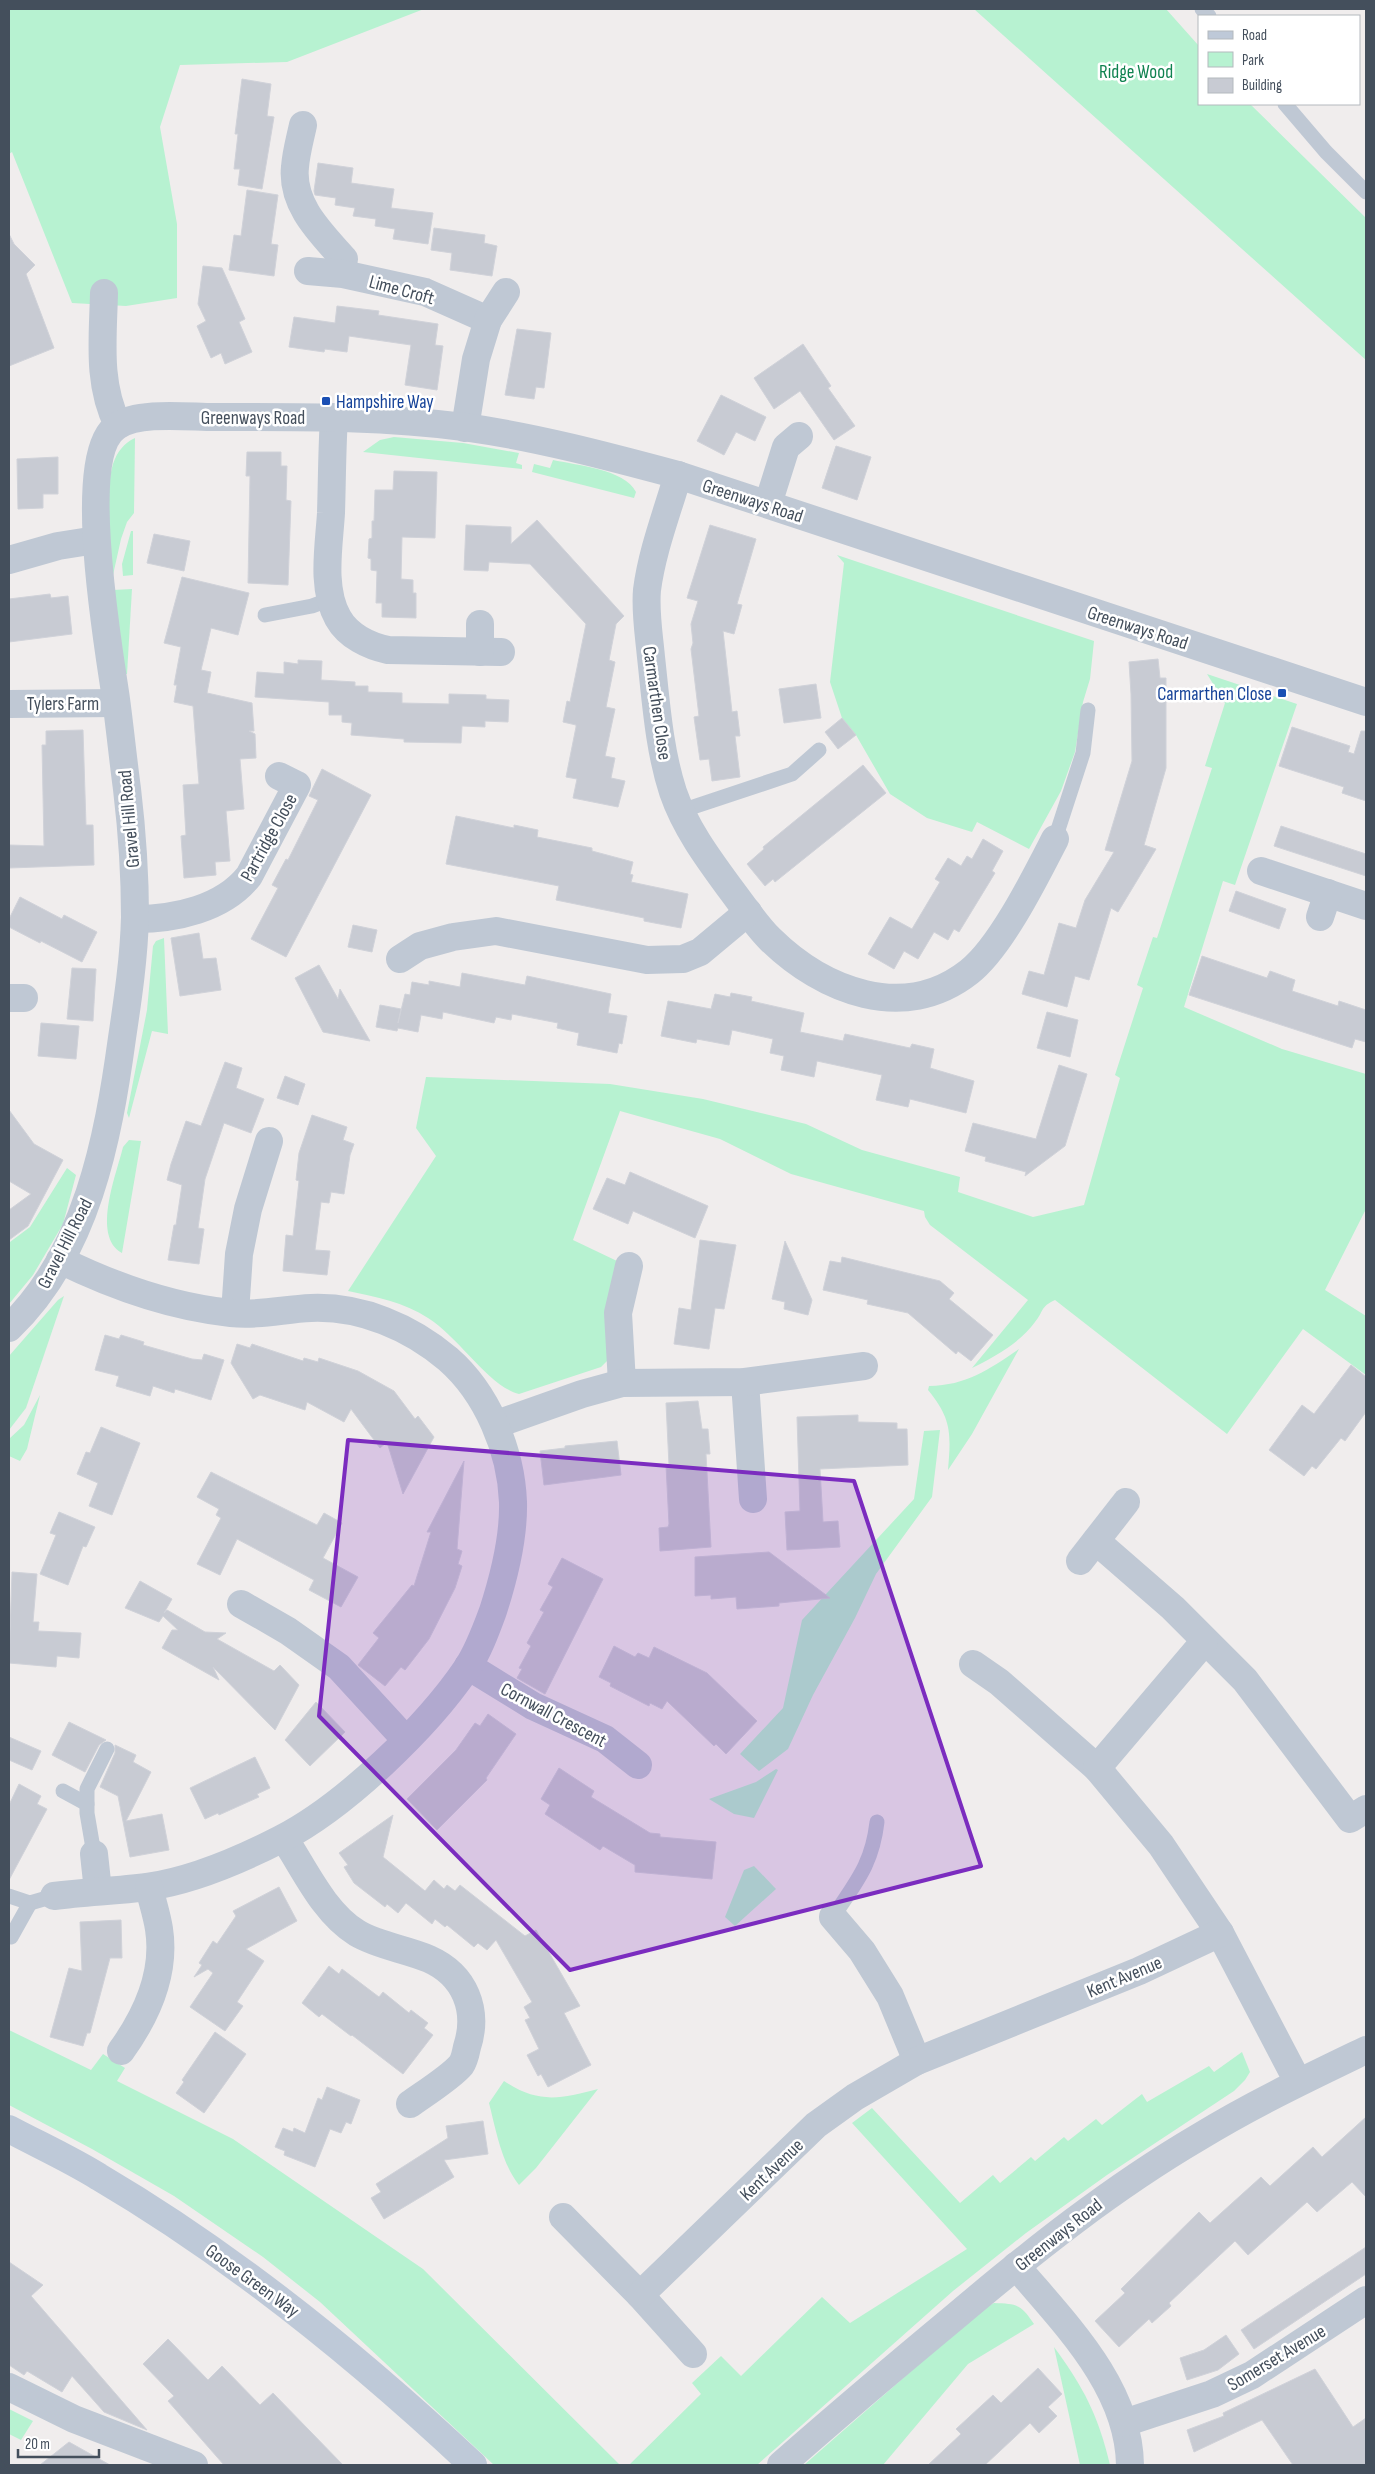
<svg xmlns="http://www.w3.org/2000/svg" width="1375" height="2474" font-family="'Sofia Sans Condensed',sans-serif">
<rect width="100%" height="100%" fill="#f0eded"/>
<g fill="#b7f2d1">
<path d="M9,9H424L287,62L180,65L160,127L177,224V298L126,306L72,303L12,152L9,154Z"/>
<path d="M974,9H1166L1199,46V104H1250L1366,218V360Z"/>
<path d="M394,437L463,443L519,453L516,463L522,465V469L363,452L380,440Z"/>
<path d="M135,438L134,513L127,522L121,539L113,575L111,576C111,544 104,493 113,464C117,452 124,443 135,438Z"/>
<path d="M553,460C575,465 625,469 636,492L634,498L532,472L534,464L550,468Z"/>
<path d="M131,531H133V575L123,576L122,564Z"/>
<path d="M837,555L1094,641L1090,679L1083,702L1075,752L1061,791L1029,849L977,822L972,832L927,818L890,794L856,735L842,718L830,682L844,563Z"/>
<path d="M132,589L127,674H125L113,590Z"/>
<path d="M1207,674L1297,704L1235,885L1223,881L1184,1007L1282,1049L1366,1074V1209L1325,1290L1366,1316V1375L1303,1329L1227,1434L1055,1300C1040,1307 1044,1311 1035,1322C1020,1343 994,1357 972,1368L1028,1300L930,1225L925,1217L924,1211L791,1174L720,1139L620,1111L573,1240L617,1261L608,1360L601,1367L519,1394C488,1386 459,1337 428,1318C404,1302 376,1297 348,1291L436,1156L416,1128L426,1077L610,1084L703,1099L806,1124L862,1150L960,1177L958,1192L1033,1217L1084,1205L1120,1078L1115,1075L1143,988L1137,985L1153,937L1157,938L1212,768L1205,766L1225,703Z"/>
<path d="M164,938L168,1034L152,1031L129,1118L127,1113L147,1010L153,946L156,941Z"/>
<path d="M129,1140L141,1141L122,1253C91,1236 117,1173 123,1147Z"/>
<path d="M67,1168L76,1175L63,1224L33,1275L9,1304V1240L10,1242L30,1227Z"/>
<path d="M64,1296L26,1408L9,1430V1356L58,1300Z"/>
<path d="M1019,1349L972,1434L948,1470C951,1434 952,1419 928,1390L929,1386C967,1385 988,1370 1019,1349Z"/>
<path d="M40,1395L27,1449L20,1461L9,1456V1439L24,1425Z"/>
<path d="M940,1430L932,1497L876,1574L855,1618L813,1695L788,1749L759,1771L740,1754L783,1708L802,1620L914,1499L924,1431Z"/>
<path d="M776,1769L778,1770L754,1818L734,1814L709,1799L756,1782Z"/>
<path d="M754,1866L776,1889L735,1926L725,1917L744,1870Z"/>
<path d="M9,2030L91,2070L103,2054L125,2068L117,2081L233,2139L423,2269L620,2465H494L320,2302L263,2257L174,2196L92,2149L9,2105Z"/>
<path d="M1242,2052L1250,2072L1245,2080L1234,2091L1107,2175L1026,2233L953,2291L757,2465H629L701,2394L692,2383L721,2356L741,2376L822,2297L850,2323L967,2249L852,2123L872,2108L960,2203L993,2175L1000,2183L1031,2157L1035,2161L1064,2137L1068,2141L1096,2119L1102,2125L1142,2094L1147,2102L1209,2066L1214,2072Z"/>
<path d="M504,2081C538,2104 560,2099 598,2089L536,2168L519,2185C501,2162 496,2130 489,2103Z"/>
<path d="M994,2303C1017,2304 1021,2304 1034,2324L968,2364L883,2465H804L982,2309Z"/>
<path d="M1054,2347C1084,2388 1098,2415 1110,2465H1080Z"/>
<path d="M9,2409L33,2421L21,2440L9,2434Z"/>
</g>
<g fill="#c8cbd3" stroke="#d0d2d9">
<path d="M242,79L271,84L267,116L274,117L262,189L238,185L240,169H234L238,134H235Z"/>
<path d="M318,163L353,168L351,183L394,189L391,208L433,213L428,244L393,239L395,229L375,226L376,219L353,216L355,208L335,205L336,198L315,195L314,191Z"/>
<path d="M247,190L278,195L271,244L278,245L274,276L229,270L234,235L241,236Z"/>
<path d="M434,228L485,235L484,243L497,246L492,276L450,270L452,253L431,250Z"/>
<path d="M9,234L14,244L35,265L26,274L54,348L9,366Z"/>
<path d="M203,266L222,268L245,319L239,322L252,352L225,364L221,353L211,358L197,326L206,321L198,304Z"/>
<path d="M337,306L379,311L378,315L438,324L435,345L443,346L437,390L405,385L411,345L349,336L347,352L325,349L324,352L289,347L294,317L335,323Z"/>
<path d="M517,329L551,333L544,388L536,387L534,399L505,395Z"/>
<path d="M803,344L831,386L828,388L855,426L834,440L800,391L774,409L754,378Z"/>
<path d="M721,395L766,417L755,441L736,432L724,455L697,441Z"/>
<path d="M836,446L871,457L857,500L822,488Z"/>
<path d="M247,452H281V466H287L286,500L291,501L288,585L248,583L250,476H246Z"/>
<path d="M58,457V494H43V508L18,509L17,459Z"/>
<path d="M394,471L437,472L435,538L402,537L401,579L413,580V593H416V618L382,617V603H376L377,571L371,570V559L368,558L369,539L372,538V521H374L375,490H393Z"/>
<path d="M537,520L624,616L616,624L609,660L615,662L606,707L615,709L605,756L615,758L611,778L625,781L618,807L573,798L577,779L566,777L576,727V725L563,722L567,701L570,702L586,624L530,564L489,562L488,571L464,570L466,525L511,527V544Z"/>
<path d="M710,525L756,539L737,604L742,605L734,634L723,631L732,712L737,711L740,736H735L740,777L712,781L709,759L700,760L694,717L699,716L691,649L693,643L691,624L698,601L687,598Z"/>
<path d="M154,534L190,541L184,571L147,563Z"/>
<path d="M182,577L249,593L238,635L211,628L201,670L211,672L207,693L252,703L254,731H249L255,734L256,758L240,759L244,809L226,811L230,861L215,862L216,875L184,878L181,836L186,835L183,785L199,784L193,706L174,702L177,685H174L181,647L164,643Z"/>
<path d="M50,594L51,598L68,596L72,634L9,642V599Z"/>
<path d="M1158,659L1160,678H1166V768L1144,845L1156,849L1118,912L1111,908L1089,980L1075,976L1067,1007L1022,994L1029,971L1044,975L1059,923L1076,928L1085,900L1114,852L1105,850L1132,761L1131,694L1129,662Z"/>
<path d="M298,660L322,661L321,680L355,682V686H368V692L402,693V703L449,704V694L486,695V699L509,700L508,722L485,721V727L462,726L461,743L404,742V739L351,735L352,723L342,722V715H329V702L255,697L257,672L284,674V662L298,664Z"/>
<path d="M816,684L821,718L784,723L779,689Z"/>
<path d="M842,718L856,735L838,749L825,732Z"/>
<path d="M1292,727L1350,746L1348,752L1354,754L1361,731H1366V801L1342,793L1344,787L1279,766Z"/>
<path d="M83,730L86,825H93L94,865L9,868V845L44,846L42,745H46V731Z"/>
<path d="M863,765L886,793L775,882L773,879L765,886L747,864L764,849L763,847Z"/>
<path d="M322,769L371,795L286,957L251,939L278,888L272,885L286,859L288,860L318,800L309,796Z"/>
<path d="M456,816L514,828V825L538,830L537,837L592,848V851L633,862L630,874L633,875L631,882L688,894L681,928L644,921V918L556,900L559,886L446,864Z"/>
<path d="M1281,826L1366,854V876L1274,846Z"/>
<path d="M983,839L1003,851L992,871L995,873L959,932L954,929L948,940L934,932L918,959L904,951L894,969L868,954L890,917L912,929L940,882L935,879L948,858L961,866L967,856L972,859Z"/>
<path d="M1236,891L1286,909L1279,929L1229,911Z"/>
<path d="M20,897L62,919L64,915L97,932L82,962L41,941L40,943L9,927V919Z"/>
<path d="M353,925L377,930L372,952L348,947Z"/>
<path d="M199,933L203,959L216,958L221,990L180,996L171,938Z"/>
<path d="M1202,956L1267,978L1270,971L1295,980L1292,991L1338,1006L1339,1001L1366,1010V1042L1355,1039L1352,1048L1189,995Z"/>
<path d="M319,965L338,999L340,989L370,1041L323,1032L295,978Z"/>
<path d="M72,968L96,969L93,1021L67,1019Z"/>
<path d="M462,973L525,985L527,976L611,994L608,1013L627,1016L622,1044L619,1043L617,1053L577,1045L579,1033L557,1028L558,1023L512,1014L511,1020L496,1017L494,1023L443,1012L442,1019L421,1015L418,1032L398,1028L397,1031L376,1027L380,1005L401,1009L398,1023L405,994L410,995L412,982L429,985V981L460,987Z"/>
<path d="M731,993L752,997L751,1001L804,1013L800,1032L843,1041L845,1034L910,1048L912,1044L934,1049L930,1068L974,1081L966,1113L910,1099L908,1107L876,1100L882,1075L817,1061L814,1077L781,1070L784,1056L770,1053L773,1039L732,1030L729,1045L697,1039L696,1043L661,1036L668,1001L711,1009L715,994L730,997Z"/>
<path d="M1047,1012L1078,1020L1070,1057L1037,1048Z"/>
<path d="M41,1023L79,1026L76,1059L38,1056Z"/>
<path d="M225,1062L242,1068L236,1088L264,1099L251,1133L224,1123L205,1179L198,1228L204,1229L199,1264L168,1260L174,1225H176L182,1185L167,1180L171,1164L186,1121L201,1126Z"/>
<path d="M1059,1065L1087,1074L1065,1146L1025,1176L1026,1172L985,1161L986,1157L965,1151L973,1123L1036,1139Z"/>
<path d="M285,1076L305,1084L298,1105L277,1098Z"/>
<path d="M9,1110L34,1144L63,1160L28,1226L9,1240V1210L31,1194L9,1181Z"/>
<path d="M312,1115L347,1127L343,1140L354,1144L350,1155L344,1194L331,1192L329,1203L321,1202L315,1250L330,1251L327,1275L283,1271L286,1235L293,1236L299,1181L296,1180L299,1153Z"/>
<path d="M630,1172L708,1206L695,1238L633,1211L628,1224L593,1209L607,1178L625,1185Z"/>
<path d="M700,1240L736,1245L724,1309L715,1308L709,1349L674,1344L679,1308L691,1310Z"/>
<path d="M785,1241L812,1300L808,1315L784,1309L785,1302L772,1299Z"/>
<path d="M842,1257L940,1281L954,1293L949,1299L993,1335L971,1361L958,1351L956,1354L908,1313L867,1304L868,1300L823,1290L830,1261L841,1263Z"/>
<path d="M105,1335L119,1339L121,1335L144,1342L143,1345L192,1359L202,1360L204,1354L224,1360L211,1400L175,1389L174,1393L153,1386L150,1396L116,1386L119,1376L95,1370Z"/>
<path d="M237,1344L250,1348L252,1344L303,1361L304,1358L318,1362L319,1358L358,1371L394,1391L415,1419L418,1416L434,1437L403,1494L387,1442L380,1448L351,1409L344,1422L307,1402L305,1410L260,1395L253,1399L231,1363Z"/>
<path d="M1351,1365L1366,1377V1412L1345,1441L1341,1438L1316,1469L1312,1466L1304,1476L1269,1450L1302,1405L1314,1414Z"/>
<path d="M698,1401L702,1429H708L710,1454H706L711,1547L660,1551L659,1528L668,1527L669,1524L666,1465H669L666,1403Z"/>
<path d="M858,1415V1422L897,1423V1429H907L908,1465L820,1469L823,1522L838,1521L840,1547L787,1550L785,1512L800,1511L797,1417Z"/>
<path d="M101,1427L140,1443L112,1515L89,1506L98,1483L77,1474L86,1452L90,1453Z"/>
<path d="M617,1441L621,1475L544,1485L540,1451L565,1448V1446Z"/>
<path d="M464,1461L457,1549L462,1551L458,1564L462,1566L455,1588L429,1639L405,1670L401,1667L385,1686L358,1665L379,1638L373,1633L412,1585L414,1586L431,1532H427Z"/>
<path d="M211,1472L317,1525L324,1513L342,1523L323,1558L358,1577L341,1607L309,1590L314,1580L237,1539L220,1575L197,1564L221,1518L216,1515L219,1509L197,1497Z"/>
<path d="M59,1512L95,1527L86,1547L83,1546L68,1585L40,1574L56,1535L50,1533Z"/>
<path d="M769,1552L830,1598L779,1603V1606L737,1609L736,1597L711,1599V1595L695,1596V1557Z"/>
<path d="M562,1558L603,1579L545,1694L517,1678L522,1669L519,1668L531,1646L527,1643L544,1612L540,1610L553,1587L548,1584Z"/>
<path d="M12,1572L37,1574L33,1622H39L38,1631L81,1633L79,1658L57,1656L56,1667L9,1663Z"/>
<path d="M140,1581L172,1599L164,1613L167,1610L205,1632L226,1633L217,1639L274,1671L280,1665L299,1685L275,1730L213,1667L219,1680L162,1648L172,1630H178L163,1616L159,1622L125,1608Z"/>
<path d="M614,1646L635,1657L638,1653L649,1658L654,1647L707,1673L757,1721L726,1754L716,1744L714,1746L667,1701L662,1709L650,1703L649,1706L610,1686L611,1683L599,1677Z"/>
<path d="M316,1702L345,1732L310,1766L285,1740Z"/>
<path d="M488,1714L516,1734L486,1778L487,1780L437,1830L407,1799L456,1750L475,1723L480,1726Z"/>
<path d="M69,1722L106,1740L99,1745L85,1772L52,1755Z"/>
<path d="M9,1737L41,1751L32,1770L9,1760Z"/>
<path d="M115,1745L136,1755L133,1762L151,1772L126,1821L162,1814L169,1850L130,1857L118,1796L100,1787L115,1753Z"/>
<path d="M255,1757L270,1788L257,1794L259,1797L219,1815L218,1813L205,1819L190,1788Z"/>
<path d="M559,1768L594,1791L591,1797L650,1833L660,1834V1837L716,1842L712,1879L635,1872V1865L603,1846L600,1850L545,1814L550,1805L541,1799Z"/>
<path d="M19,1784L41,1796L37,1804L47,1809L9,1880V1805Z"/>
<path d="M393,1815L383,1857L425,1891L434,1880L444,1889L447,1885L455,1891L460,1885L525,1936L536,1930L580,2006L564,2013L591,2065L548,2087L541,2074L538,2076L527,2055L539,2049L525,2020L530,2018L524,2007L532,2002L496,1940L487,1950L478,1943L474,1947L447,1925L445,1927L435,1919L432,1924L406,1903L398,1913L387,1904L385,1907L354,1883L344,1867L348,1865L339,1853Z"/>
<path d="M279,1887L297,1921L246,1949L264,1961L237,2002L243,2006L225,2031L190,2007L213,1973L208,1969L194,1977L202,1965L199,1963L213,1941L217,1944L236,1916L233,1911Z"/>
<path d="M121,1920L122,1958H110L90,2033H87L83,2046L50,2037L69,1968L82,1971L80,1922Z"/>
<path d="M329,1966L339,1974L342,1969L379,1997L383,1992L409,2013L411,2010L428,2023L424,2028L433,2035L403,2074L352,2035L351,2036L322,2014L319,2017L302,2003Z"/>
<path d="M215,2032L246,2054L204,2113L176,2093L184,2082L182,2080Z"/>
<path d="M327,2087L360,2100L351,2124L346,2122L341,2133L330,2129L315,2167L284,2155L285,2151L275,2147L283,2128L293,2132L294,2128L305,2133L318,2098L322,2100Z"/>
<path d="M1366,2117V2197L1352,2182L1317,2212L1307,2202L1248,2255L1235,2241L1169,2303L1171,2306L1152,2323L1149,2319L1119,2347L1095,2321L1125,2293L1121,2289L1199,2212L1210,2223L1261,2177L1270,2186L1313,2147L1322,2157Z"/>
<path d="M483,2121L488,2154L444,2160L454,2177L384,2219L371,2198L381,2192L376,2184L448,2138L446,2126Z"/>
<path d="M1366,2247V2274L1254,2349L1241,2330Z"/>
<path d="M9,2262L43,2285L31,2296L147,2430L104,2412L72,2376L62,2392L27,2371L24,2375L9,2365Z"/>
<path d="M1226,2335L1239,2354L1218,2370L1187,2380L1180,2358L1204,2350Z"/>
<path d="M168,2339L208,2380L222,2366L260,2405L273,2393L343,2465H224L168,2401L174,2396L143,2364Z"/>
<path d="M1038,2368L1062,2394L1048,2407L1057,2416L1039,2433L1030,2423L985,2465H928L961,2434L956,2429L993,2395L1001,2403Z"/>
<path d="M1315,2369L1353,2427L1366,2418V2465H1293L1262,2420L1194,2452L1187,2430L1224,2416L1223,2413Z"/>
<path d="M69,2442L110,2465H40Z"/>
</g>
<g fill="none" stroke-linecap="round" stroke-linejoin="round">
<g stroke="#bfc8d4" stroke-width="15">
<path d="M1202,9L1209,16"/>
<path d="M1285,104L1326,152L1366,192"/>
<path d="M265,615L312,606L331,599"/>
<path d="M681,811L792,774L819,750"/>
<path d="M1055,839L1083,753L1088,710"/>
<path d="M63,1791L87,1804"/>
<path d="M94,1854L87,1813V1789L107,1749"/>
<path d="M9,1896L30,1903L54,1896"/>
<path d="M833,1917C856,1882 872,1865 877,1822"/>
<path d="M11,1937L30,1903"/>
</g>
<g stroke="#bfc8d4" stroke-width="28">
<path d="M303,125C300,139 296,153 295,167C291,205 321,233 344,259"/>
<path d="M308,271L343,274L425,292L488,320"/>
<path d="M104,293C103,338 97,384 118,425"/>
<path d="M334,417C332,449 332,481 331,513C329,546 321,588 338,618C348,636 369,646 388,650L501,652"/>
<path d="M465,428L476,359L488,320L506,292"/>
<path d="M678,475C667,513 652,551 647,590C645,612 649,635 651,657C656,702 659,749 673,792C685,827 707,857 729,887C742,904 755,924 770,939C823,991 904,1023 969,972C1001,947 1036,876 1055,839"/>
<path d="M768,504L786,447L799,436"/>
<path d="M9,560L58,546L96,540"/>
<path d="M480,624V652"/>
<path d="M9,704L116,703"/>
<path d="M1261,871L1366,906"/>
<path d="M1320,917L1328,893"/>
<path d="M135,919C175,919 223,909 249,876L297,785L279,776"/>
<path d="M400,959L420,946L453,937L496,931L647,960L683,959L700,952L748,912"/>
<path d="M9,998H24"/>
<path d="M235,1313L239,1254L248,1209L269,1141"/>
<path d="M9,1328C87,1253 108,1140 122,1038C128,998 134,957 135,917C135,875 132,831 127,789C123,759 120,729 116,699C109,650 74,454 117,426C139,411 188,417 214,417C298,417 381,416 464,427C536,437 607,456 678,475L1366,702"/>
<path d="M745,1382L753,1499"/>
<path d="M622,1383L618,1313L629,1266"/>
<path d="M497,1424L582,1394L622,1383L745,1382L864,1366"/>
<path d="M1096,1541L1173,1608L1245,1680L1350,1819L1366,1809"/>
<path d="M1080,1561L1126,1502"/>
<path d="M241,1604L288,1631L339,1667L406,1740"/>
<path d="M973,1664L999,1682L1097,1768L1161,1845L1220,1933L1298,2082"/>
<path d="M468,1666L533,1706L605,1739L638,1765"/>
<path d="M1097,1768L1204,1642"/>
<path d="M284,1838C305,1870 324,1913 357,1933C379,1946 406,1949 429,1959C465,1975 479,2010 467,2047C466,2052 464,2061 461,2065C451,2077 424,2094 410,2104"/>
<path d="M94,1854L98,1891"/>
<path d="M54,1896C85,1892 116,1891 147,1887C190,1881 242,1859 281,1839C345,1806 427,1727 467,1668C478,1652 486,1630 493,1611C504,1577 514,1539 513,1502C511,1450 487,1393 448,1359C410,1327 361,1306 311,1308C285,1309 258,1316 231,1313C172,1307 113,1286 60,1260"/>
<path d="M833,1917L862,1951L890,1996L917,2061"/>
<path d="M121,2051C147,2015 166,1974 159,1929C157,1915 152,1901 149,1887"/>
<path d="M563,2217L640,2295L693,2354"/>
<path d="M1016,2266C1064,2323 1129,2386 1130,2465"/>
<path d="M640,2295L816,2125L855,2097L917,2061L1139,1971L1220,1933"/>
<path d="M9,2387L74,2419L194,2465"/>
<path d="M1124,2423L1212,2394L1252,2375L1366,2300"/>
<path d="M781,2465C839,2414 897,2365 956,2316C1033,2251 1112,2188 1199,2137C1253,2104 1310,2077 1366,2050"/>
</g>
<path stroke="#bec9d8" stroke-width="28" d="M9,2129C39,2145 70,2159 99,2177C235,2257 358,2357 473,2465"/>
</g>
<path fill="#7b2cbf" fill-opacity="0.2" stroke="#7b2cbf" stroke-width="4" stroke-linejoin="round" d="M348,1440L854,1481L981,1866L570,1970L319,1716Z"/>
<g fill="#1a4fb4" stroke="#fff" stroke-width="2">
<rect x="321" y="396" width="10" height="10" rx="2.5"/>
<rect x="1277" y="688" width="10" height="10" rx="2.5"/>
</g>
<g text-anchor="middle" stroke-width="5" stroke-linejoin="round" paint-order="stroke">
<g font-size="19" fill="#108250" stroke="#fff">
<text x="1136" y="78">Ridge Wood</text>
</g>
<g font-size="19" fill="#444f5c" stroke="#fff">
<text transform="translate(402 289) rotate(15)" y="7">Lime Croft</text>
<text x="253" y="424">Greenways Road</text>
<text transform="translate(753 500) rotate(18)" y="7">Greenways Road</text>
<text transform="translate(1138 627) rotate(18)" y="7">Greenways Road</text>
<text x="63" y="710">Tylers Farm</text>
<text transform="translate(658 703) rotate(82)" y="7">Carmarthen Close</text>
<text transform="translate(128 819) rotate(-95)" y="7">Gravel Hill Road</text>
<text transform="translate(268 837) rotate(-61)" y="7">Partridge Close</text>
<text transform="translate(64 1243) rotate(-63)" y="7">Gravel Hill Road</text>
<text transform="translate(554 1714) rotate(28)" y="7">Cornwall Crescent</text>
<text transform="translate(1124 1976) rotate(-23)" y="7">Kent Avenue</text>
<text transform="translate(771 2169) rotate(-44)" y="7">Kent Avenue</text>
<text transform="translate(1058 2234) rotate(-38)" y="7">Greenways Road</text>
<text transform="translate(253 2280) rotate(36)" y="7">Goose Green Way</text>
<text transform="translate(1276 2357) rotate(-31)" y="7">Somerset Avenue</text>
</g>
<g font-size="19" fill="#164399" stroke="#fff" text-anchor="start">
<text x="336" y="408">Hampshire Way</text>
<text x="1272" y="700" text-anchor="end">Carmarthen Close</text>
</g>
</g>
<rect width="1375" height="2474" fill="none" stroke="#444f5c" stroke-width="20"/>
<rect x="1198" y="15" width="162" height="90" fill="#ffffff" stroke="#b4b9be"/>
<rect x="1208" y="31" width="25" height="8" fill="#bec9d8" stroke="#b4b9be"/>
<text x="1242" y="40" font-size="15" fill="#444f5c">Road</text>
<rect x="1208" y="52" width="25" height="15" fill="#b7f2d1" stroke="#b4b9be"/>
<text x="1242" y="65" font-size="15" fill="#444f5c">Park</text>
<rect x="1208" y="78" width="25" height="15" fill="#c8cbd3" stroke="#b4b9be"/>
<text x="1242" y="90" font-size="15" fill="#444f5c">Building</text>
<path d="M18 2449v8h81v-8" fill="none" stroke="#444f5c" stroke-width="2.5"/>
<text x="25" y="2449" font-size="15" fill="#444f5c" stroke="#ffffff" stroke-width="4" paint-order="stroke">20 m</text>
</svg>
